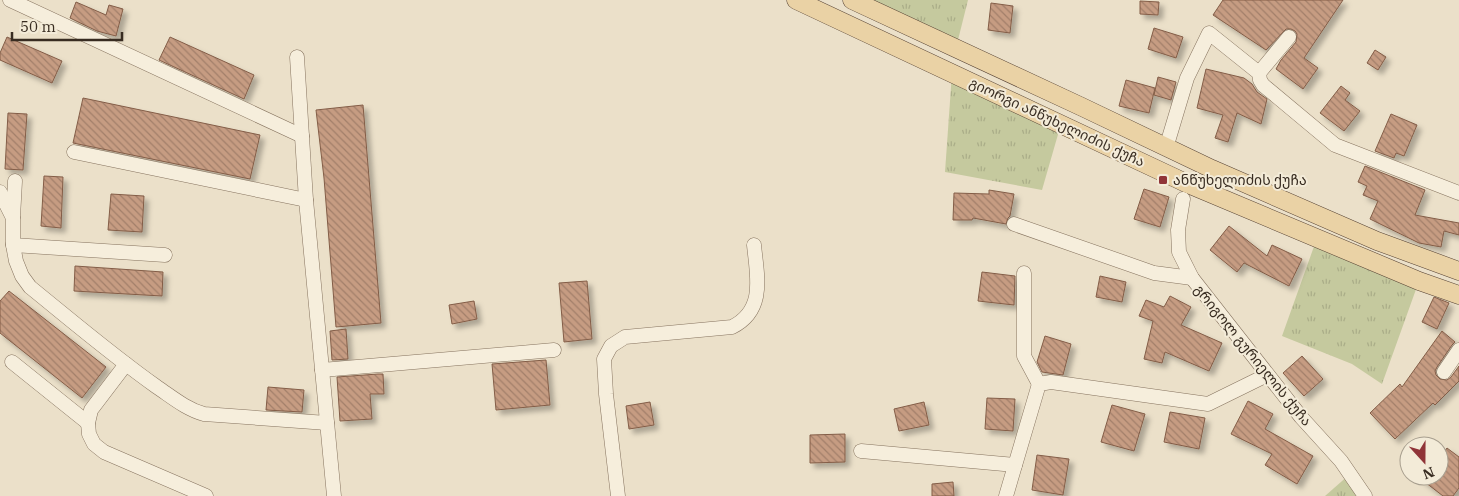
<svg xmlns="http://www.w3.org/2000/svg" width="1459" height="496" font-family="'IBM Plex Serif','Noto Sans Georgian',serif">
<defs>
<pattern id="grass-tufts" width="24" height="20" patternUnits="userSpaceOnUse" patternTransform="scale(1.25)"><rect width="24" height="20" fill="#c5c99e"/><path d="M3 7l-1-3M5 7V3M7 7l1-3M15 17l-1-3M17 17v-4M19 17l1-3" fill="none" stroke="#aaad88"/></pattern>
<pattern id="building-back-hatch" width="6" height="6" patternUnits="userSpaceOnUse" patternTransform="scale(1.25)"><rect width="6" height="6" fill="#c69c82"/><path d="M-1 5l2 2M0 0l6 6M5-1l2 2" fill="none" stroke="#a27f6a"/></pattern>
<filter id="shadow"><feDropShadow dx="4.5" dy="4.5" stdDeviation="2.5" flood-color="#0004"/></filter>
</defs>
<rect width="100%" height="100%" fill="#ebe0c9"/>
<g fill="url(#grass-tufts)">
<path d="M852,0H968L956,48Z"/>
<path d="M952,73L1061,124L1042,190L945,172Z"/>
<path d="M1317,238L1419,281L1382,384L1352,364L1282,336Z"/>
<path d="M1350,474L1365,496H1325Z"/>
</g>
<g fill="url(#building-back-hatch)" stroke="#835d47" filter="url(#shadow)">
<path d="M1223,0H1343L1304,58L1318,68L1303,89L1276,69L1281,60L1296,42L1297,34L1295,31L1291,29H1286L1266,50L1213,15Z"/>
<path d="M1140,1L1159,2L1158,15L1140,14Z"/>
<path d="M76,2L106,15L109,5L123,9L116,36L97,31L70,18Z"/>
<path d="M991,3L1013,6L1010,33L988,30Z"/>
<path d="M1154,28L1183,37L1176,58L1148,49Z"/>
<path d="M7,37L62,61L52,83L0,60V53Z"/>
<path d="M170,37L254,75L244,99L159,60Z"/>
<path d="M1375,50L1386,57L1378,70L1367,63Z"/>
<path d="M1206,69L1244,78L1252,84L1257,92L1267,99L1261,124L1237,113L1228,142L1215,138L1223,115L1197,108Z"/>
<path d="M1158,77L1176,82L1171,100L1154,95Z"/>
<path d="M1126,80L1155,88L1149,113L1119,106Z"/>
<path d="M1341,86L1350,93L1345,100L1360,111L1344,131L1320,113Z"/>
<path d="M83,98L260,135L250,179L73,143Z"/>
<path d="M363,105L381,323L336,327L324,178L316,110Z"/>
<path d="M8,113L27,114L23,170L5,169Z"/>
<path d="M1391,114L1417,125L1404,156L1396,153L1394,158L1375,151Z"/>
<path d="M1365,166L1425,190L1415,215L1459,223V235L1444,231L1441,247L1419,243L1370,219L1378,201L1363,195L1367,186L1358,182Z"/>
<path d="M44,176L63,177L61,228L41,226Z"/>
<path d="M1144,189L1169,197L1160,227L1134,219Z"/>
<path d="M989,190L1014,194L1010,216L1008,218L1006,224L973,218L972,220H953L954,193L989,194Z"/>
<path d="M111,194L144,196L142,232L108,230Z"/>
<path d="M1229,226L1267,256L1272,245L1302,259L1289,286L1244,263L1237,272L1210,250Z"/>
<path d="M75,266L163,272L162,296L74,291Z"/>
<path d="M982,272L1015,276L1014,305L978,301Z"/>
<path d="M1100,276L1126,282L1122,302L1096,297Z"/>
<path d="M587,281L592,339L564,342L559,283Z"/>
<path d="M9,291L106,367L82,398L0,333V301Z"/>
<path d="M1170,296L1191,307L1181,325L1222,343L1209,371L1165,352L1162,363L1144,359L1153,321L1139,316L1146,300L1164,307Z"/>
<path d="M1434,297L1449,303L1437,329L1422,322Z"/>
<path d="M474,301L477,319L452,324L449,305Z"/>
<path d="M346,329L348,359L332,360L330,331Z"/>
<path d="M1442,331L1455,342L1452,345L1437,367L1435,371L1436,375L1440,379L1447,380L1451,377L1459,366V381L1435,405L1433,403L1395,439L1370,413L1400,384L1402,387Z"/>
<path d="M1045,336L1071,344L1063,375L1042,372L1037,362Z"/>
<path d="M1302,356L1323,379L1304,396L1283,373Z"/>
<path d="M546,360L550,405L496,410L492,364Z"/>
<path d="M378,374H383L384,394H370L372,419L340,421L337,377Z"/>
<path d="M268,387L304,390L302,412L266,410Z"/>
<path d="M987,398L1015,399L1013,431L985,429Z"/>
<path d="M1248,401L1273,414L1265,429L1313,456L1297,484L1265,465L1272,454L1231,434Z"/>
<path d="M650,402L654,425L629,429L626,406Z"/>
<path d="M924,402L929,425L899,431L894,409Z"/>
<path d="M1112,405L1145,414L1134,451L1101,442Z"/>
<path d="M1170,412L1205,418L1199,449L1164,442Z"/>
<path d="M845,434V462L810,463V435Z"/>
<path d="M1447,448L1459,457V488L1453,496H1443L1417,476H1439V458Z"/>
<path d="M1037,455L1069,459L1063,495L1032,490Z"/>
<path d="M953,482L954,496H932V484Z"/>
</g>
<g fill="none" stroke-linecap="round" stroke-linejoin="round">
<defs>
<g id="minor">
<path d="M10,0L302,136"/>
<path d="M297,57L306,200L334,496"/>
<path d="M1259,73L1289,37"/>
<path d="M1166,148L1187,78L1209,33L1259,73L1260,80L1263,85L1335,145L1459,193"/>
<path d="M74,152L306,200"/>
<path d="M0,192L13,218V245L16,261L22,276L30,287C72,321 113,356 157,387C172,397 186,409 204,414L327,423"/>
<path d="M1183,199L1178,230L1179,252L1192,278L1301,417L1341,461L1365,496"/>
<path d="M13,217L15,181"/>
<path d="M1014,224L1154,273L1192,278"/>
<path d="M13,245L165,255"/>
<path d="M1024,273V356L1039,384"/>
<path d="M12,362L88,423"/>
<path d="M126,364L91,410L88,423L89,434L94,444L104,452L206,496"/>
<path d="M322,370L554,350"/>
<path d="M1444,372L1459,350"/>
<path d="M861,451L1015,465"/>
<path d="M618,496L606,394L604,359L611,346L625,337L732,327C766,310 757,276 754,245"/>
<path d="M1006,496L1039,384L1051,382L1208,404L1267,375"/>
</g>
<g id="major">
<path d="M796,0L1188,184L1419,281L1459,295"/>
<path d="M852,0L1080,106L1212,169L1377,241L1459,271"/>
</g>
</defs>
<use href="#minor" stroke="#86735f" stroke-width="15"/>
<use href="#major" stroke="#554133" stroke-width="19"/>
<use href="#minor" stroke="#f6eedc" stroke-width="14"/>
<use href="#major" stroke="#ead2a5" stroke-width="18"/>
</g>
<rect fill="#903438" stroke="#f3ebd8" stroke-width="2" x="1158" y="175" width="10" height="10" rx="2.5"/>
<g text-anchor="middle" stroke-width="4" stroke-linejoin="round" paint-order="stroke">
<g font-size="14" fill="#382c21" stroke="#f3ebd8">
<text transform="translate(1057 122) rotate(25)" y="5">გიორგი ანწუხელიძის ქუჩა</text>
<text transform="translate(1253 355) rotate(51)" y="5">გრიგოლ გურიელის ქუჩა</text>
</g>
<g font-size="14" fill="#382c21" stroke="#f3ebd8" text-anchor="start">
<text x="1173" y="185">ანწუხელიძის ქუჩა</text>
</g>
</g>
<g transform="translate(1424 461) rotate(159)"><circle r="24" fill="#f3ebd8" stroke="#a89f8f"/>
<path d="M0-4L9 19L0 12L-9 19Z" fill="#903438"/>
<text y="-8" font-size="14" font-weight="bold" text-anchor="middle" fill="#382c21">N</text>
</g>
<path d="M12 32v8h110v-8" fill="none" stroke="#382c21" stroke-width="2.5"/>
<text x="20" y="32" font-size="15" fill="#382c21" stroke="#f3ebd8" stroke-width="4" paint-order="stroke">50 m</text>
</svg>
